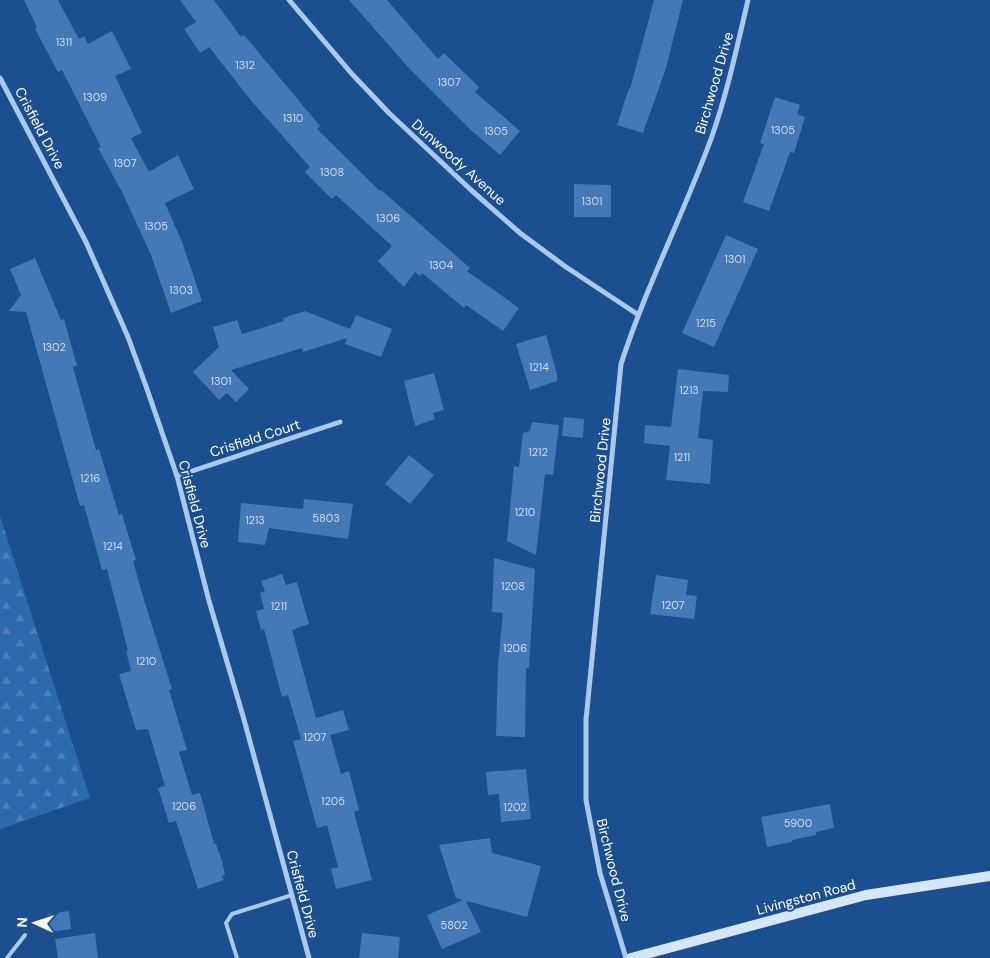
<svg xmlns="http://www.w3.org/2000/svg" width="990" height="958" font-family="'DM Sans',sans-serif">
<defs>
<pattern id="forest-firs" width="22" height="20" patternUnits="userSpaceOnUse" patternTransform="scale(1.25)"><rect width="22" height="20" fill="#2e69ad"/><path d="M5 1l3.5 6h-7zM16 11l3.5 6h-7z" fill="#4d80b9"/></pattern>
</defs>
<rect width="100%" height="100%" fill="#1b4f8f"/>
<path fill="url(#forest-firs)" d="M0,516L90,798L0,829Z"/>
<g fill="#4478b7">
<path d="M24,0H58L79,39L84,36L88,44L112,31L131,69L115,76L142,133L131,138L149,172L178,155L194,189L165,203L182,242L202,301L171,313L151,255L122,192L98,148L101,147L62,70L58,72L35,29L37,27Z"/>
<path d="M180,0H214L241,37L244,35L320,126L317,129L380,191L381,190L470,268L467,271L519,308L503,331L466,305L464,308L422,273L420,276L415,272L404,287L378,261L392,246L336,195L332,199L305,172L310,167L253,103L209,47L200,53L184,29L196,22Z"/>
<path d="M349,0H387L438,59L444,53L479,87L475,92L520,131L500,155L472,131L408,67Z"/>
<path d="M654,0H683L666,68L643,133L617,125L629,88L630,89Z"/>
<path d="M775,97L800,105L797,114L805,117L794,153L790,152L769,211L743,202L764,144L760,143Z"/>
<path d="M574,184L611,185V217H574Z"/>
<path d="M726,235L758,249L714,347L682,333Z"/>
<path d="M35,258L61,320L64,319L77,366L73,367L96,450L99,449L119,515L122,514L136,560L133,561L144,600L172,689L169,690L187,750L179,752L192,795L200,793L214,844H216L222,861L225,875L222,876L224,880L198,889L176,821L169,823L158,788L165,786L148,729L136,730L119,674L131,671L126,651H128L107,569L102,570L84,505L80,506L26,312L9,311L21,295L10,269Z"/>
<path d="M305,311L350,329L356,315L392,329L381,357L345,344L347,338L303,352L302,348L231,370L249,389L236,402L227,393L219,400L193,372L219,347L213,327L237,320L242,334L284,321L283,318Z"/>
<path d="M546,335L557,374V381L530,390L516,344Z"/>
<path d="M678,369L729,375L728,392L703,391L698,438L713,440L710,484L666,480L670,446L644,443L645,425L671,427Z"/>
<path d="M434,373L444,410L433,413L435,419L415,426L404,381Z"/>
<path d="M564,417L584,419L583,438L562,436Z"/>
<path d="M532,422L559,425L553,475L545,474L536,555L507,541L514,466L519,467L523,433L530,431Z"/>
<path d="M409,455L434,475L410,504L385,484Z"/>
<path d="M304,499L353,504L348,539L269,528L265,545L238,542L241,503L303,509Z"/>
<path d="M494,558L535,569L529,668H526L525,737L496,736L498,664L503,613L492,612Z"/>
<path d="M282,574L286,585L297,582L309,624L292,630L316,718L343,710L349,730L330,735L341,774L349,771L359,810L354,812L372,880L336,889L331,869L338,867L327,825L317,828L293,741L301,739L288,695L282,697L264,629L261,630L256,611L264,609L260,593L265,591L261,581Z"/>
<path d="M656,575L688,580L686,595L697,596L694,619L650,614Z"/>
<path d="M526,769L531,819L501,822L499,794L488,795L486,772Z"/>
<path d="M830,804L834,828L816,832V835L792,840V842L767,847L761,817Z"/>
<path d="M490,838L492,853L541,866L527,917L466,901L481,932L442,949L427,915L463,900L456,898L439,845Z"/>
<path d="M69,911L71,929L50,932L47,914Z"/>
<path d="M95,933L98,958H58L55,939Z"/>
<path d="M362,933L400,937L398,958H359Z"/>
</g>
<g fill="none" stroke-linecap="round" stroke-linejoin="round">
<g stroke="#a9c9ee" stroke-width="4">
<path d="M7,958L25,935"/>
<path d="M237,958L226,923L232,914L292,895"/>
</g>
<g stroke="#a9c9ee" stroke-width="5">
<path d="M289,0L352,74L389,113L471,190L520,233L566,267L637,314"/>
<path d="M0,78L86,242L128,337L147,389L177,476L209,601L243,716L309,958"/>
<path d="M177,476L340,422"/>
<path d="M626,958L600,873L586,800V720L621,364C646,287 683,215 711,139C727,94 737,47 748,0"/>
</g>
<path stroke="#d6e6fa" stroke-width="10" d="M631,958L866,895L990,876"/>
</g>
<g text-anchor="middle" stroke-width="4" stroke-linejoin="round" paint-order="stroke">
<g font-size="11" fill="#d0dded">
<text x="64" y="46">1311</text>
<text x="245" y="69">1312</text>
<text x="449" y="86">1307</text>
<text x="95" y="101">1309</text>
<text x="293" y="122">1310</text>
<text x="783" y="134">1305</text>
<text x="496" y="135">1305</text>
<text x="125" y="167">1307</text>
<text x="332" y="176">1308</text>
<text x="592" y="205">1301</text>
<text x="388" y="222">1306</text>
<text x="156" y="230">1305</text>
<text x="735" y="263">1301</text>
<text x="441" y="269">1304</text>
<text x="181" y="294">1303</text>
<text x="706" y="327">1215</text>
<text x="54" y="351">1302</text>
<text x="539" y="371">1214</text>
<text x="221" y="385">1301</text>
<text x="689" y="394">1213</text>
<text x="538" y="456">1212</text>
<text x="682" y="461">1211</text>
<text x="90" y="482">1216</text>
<text x="525" y="516">1210</text>
<text x="326" y="522">5803</text>
<text x="255" y="524">1213</text>
<text x="113" y="550">1214</text>
<text x="513" y="590">1208</text>
<text x="673" y="609">1207</text>
<text x="279" y="610">1211</text>
<text x="515" y="652">1206</text>
<text x="146" y="665">1210</text>
<text x="315" y="741">1207</text>
<text x="333" y="805">1205</text>
<text x="184" y="810">1206</text>
<text x="515" y="811">1202</text>
<text x="798" y="827">5900</text>
<text x="454" y="929">5802</text>
</g>
<g font-size="14" fill="#fff" stroke="#1b4f8f">
<text transform="translate(714 83) rotate(-74)" y="5">Birchwood Drive</text>
<text transform="translate(40 128) rotate(62)" y="5">Crisfield Drive</text>
<text transform="translate(459 162) rotate(42)" y="5">Dunwoody Avenue</text>
<text transform="translate(255 438) rotate(-18)" y="5">Crisfield Court</text>
<text transform="translate(600 470) rotate(-84)" y="5">Birchwood Drive</text>
<text transform="translate(195 504) rotate(75)" y="5">Crisfield Drive</text>
<text transform="translate(614 870) rotate(76)" y="5">Birchwood Drive</text>
<text transform="translate(303 894) rotate(75)" y="5">Crisfield Drive</text>
<text transform="translate(806 897) rotate(-15)" y="5">Livingston Road</text>
</g>
</g>
<g transform="translate(35 923) rotate(273)" stroke="#1b4f8f" stroke-width="4" paint-order="stroke">
<path d="M0-4L9 19L0 12L-9 19Z" fill="#ffffff"/>
<text y="-8" font-size="14" font-weight="bold" text-anchor="middle" fill="#ffffff">N</text>
</g>
</svg>
